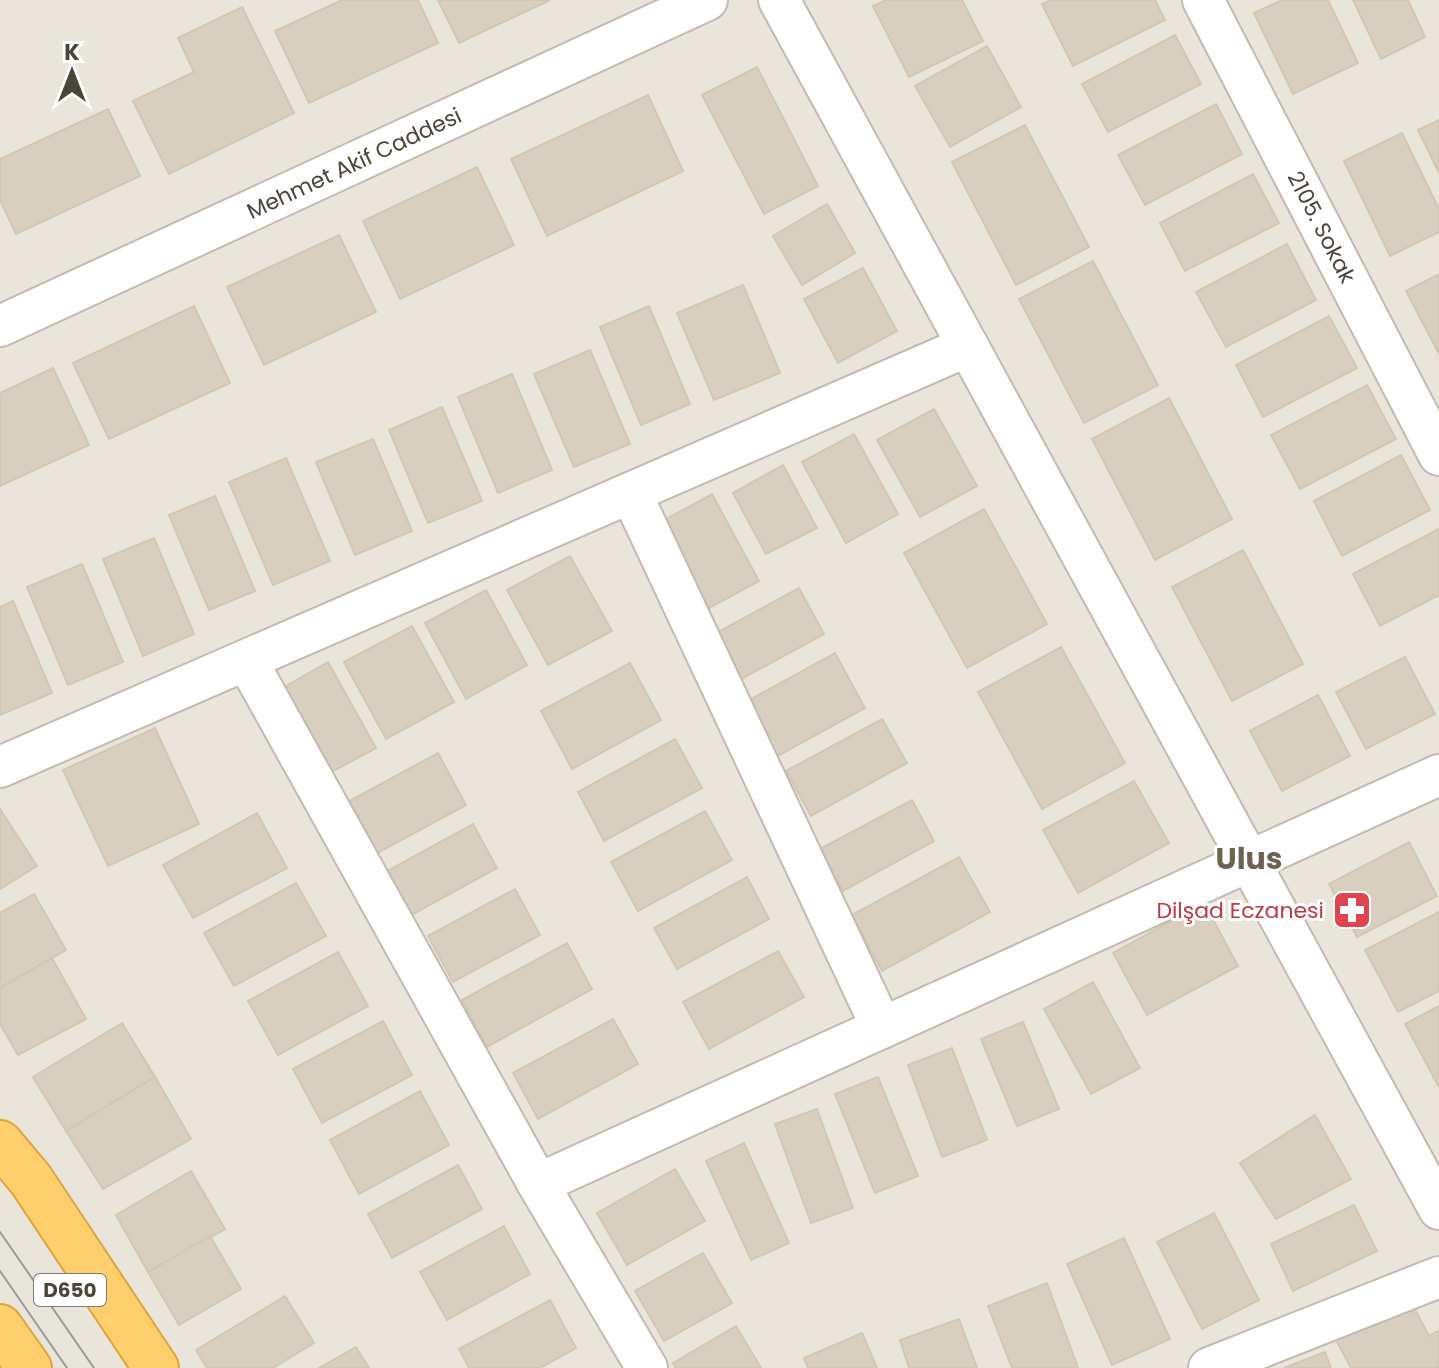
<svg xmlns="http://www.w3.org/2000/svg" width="1439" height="1368" font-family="Poppins,sans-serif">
<rect width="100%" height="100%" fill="#f6f3ec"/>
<rect fill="#eae5da" x="0" y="0" width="1439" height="1368"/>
<g fill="#d8cfc1" stroke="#d3c7b4" stroke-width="2">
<path d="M342,0H418L438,43L309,103L275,31Z"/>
<path d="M438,0H550L459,43Z"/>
<path d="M886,0H962L983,41L909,77L873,6Z"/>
<path d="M1051,0H1155L1165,20L1073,66L1042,4Z"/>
<path d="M1282,0H1328L1358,63L1293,94L1254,13Z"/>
<path d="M1353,0H1408L1425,37L1381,59Z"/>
<path d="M242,7L294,113L169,174L133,101L194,72L178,38Z"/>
<path d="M1175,35L1201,84L1108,132L1082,84Z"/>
<path d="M987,46L1021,107L950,147L915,86Z"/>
<path d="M757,67L818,186L764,214L702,95Z"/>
<path d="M648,95L683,171L547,236L511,159Z"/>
<path d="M1216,104L1242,154L1145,205L1118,155Z"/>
<path d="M108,109L140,176L16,234L0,200V159Z"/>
<path d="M1439,120V173L1418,130Z"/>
<path d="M1025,125L1089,247L1016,285L952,162Z"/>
<path d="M1402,133L1439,209V232L1390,256L1344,161Z"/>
<path d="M477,167L514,245L400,299L363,221Z"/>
<path d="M1253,174L1279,223L1185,271L1160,223Z"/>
<path d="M827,204L855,253L802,285L773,236Z"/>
<path d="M339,235L376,312L264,365L227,287Z"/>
<path d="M1287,244L1316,300L1226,347L1196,292Z"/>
<path d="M1093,261L1158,385L1084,423L1019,299Z"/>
<path d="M863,268L897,331L838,363L804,299Z"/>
<path d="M1439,274V354L1406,291Z"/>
<path d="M743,285L780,373L714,400L677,313Z"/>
<path d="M194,306L230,383L109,439L73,363Z"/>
<path d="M649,306L690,404L641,425L600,327Z"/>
<path d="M1329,316L1357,368L1263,417L1236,365Z"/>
<path d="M590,350L630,444L574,467L534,374Z"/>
<path d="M53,368L89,445L0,486V393Z"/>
<path d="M512,374L552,470L498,493L458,397Z"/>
<path d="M1367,385L1396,439L1300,489L1271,435Z"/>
<path d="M1169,398L1232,519L1155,560L1092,439Z"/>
<path d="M442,407L482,501L428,523L389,430Z"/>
<path d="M934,409L977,486L920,517L877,440Z"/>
<path d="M854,434L898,514L846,543L802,462Z"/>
<path d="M373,439L412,531L355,555L316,462Z"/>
<path d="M1401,455L1430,510L1342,556L1314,501Z"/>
<path d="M286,458L330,561L273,585L229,482Z"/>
<path d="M783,465L817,528L766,554L733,493Z"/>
<path d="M712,494L759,581L698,614L650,528Z"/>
<path d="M215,496L255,591L209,610L169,515Z"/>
<path d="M984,509L1047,624L967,668L904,553Z"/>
<path d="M1439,529V595L1380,626L1353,574Z"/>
<path d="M154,538L194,634L143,656L103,559Z"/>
<path d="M1243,550L1303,664L1232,701L1172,587Z"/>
<path d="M570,556L612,631L548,665L507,590Z"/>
<path d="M82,564L123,662L68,685L27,587Z"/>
<path d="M799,588L824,634L736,682L711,636Z"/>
<path d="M486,590L527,665L466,699L425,623Z"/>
<path d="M13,601L52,693L0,715V607Z"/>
<path d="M412,626L454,702L386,739L344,662Z"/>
<path d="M1061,647L1125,763L1042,809L978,692Z"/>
<path d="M835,653L865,708L774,758L744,703Z"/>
<path d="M1405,657L1435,714L1366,749L1336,692Z"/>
<path d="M328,662L376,748L328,774L281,689Z"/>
<path d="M630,663L661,720L572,769L541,711Z"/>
<path d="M1318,695L1350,756L1282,791L1250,731Z"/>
<path d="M882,719L907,763L811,816L786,771Z"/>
<path d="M155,728L199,824L108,866L63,770Z"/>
<path d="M675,739L702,788L604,841L578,792Z"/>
<path d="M438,753L466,805L372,856L344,804Z"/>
<path d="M1134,781L1169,843L1078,893L1043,830Z"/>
<path d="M912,800L934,841L843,891L820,849Z"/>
<path d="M0,809L37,866L0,889Z"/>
<path d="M705,811L732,860L638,911L611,862Z"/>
<path d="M257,813L287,868L193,918L163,865Z"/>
<path d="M473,824L497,868L406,918L382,874Z"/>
<path d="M1409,842L1437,896L1357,937L1329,884Z"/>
<path d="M959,857L990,912L882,971L852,915Z"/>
<path d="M747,877L769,919L677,969L654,928Z"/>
<path d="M296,883L326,936L234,986L204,933Z"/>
<path d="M515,889L540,935L453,982L428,936Z"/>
<path d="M34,894L66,950L0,988V913Z"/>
<path d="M1204,903L1238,966L1147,1015L1113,953Z"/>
<path d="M1439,912V991L1398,1012L1365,950Z"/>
<path d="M567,943L592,989L487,1047L462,1000Z"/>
<path d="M778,951L804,997L709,1049L683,1002Z"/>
<path d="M338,952L368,1006L278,1055L248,1001Z"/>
<path d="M52,958L86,1019L18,1055L0,1024V988Z"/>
<path d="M1093,982L1140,1068L1091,1094L1044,1009Z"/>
<path d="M1439,1006V1087L1405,1024Z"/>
<path d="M613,1019L638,1064L538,1119L513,1073Z"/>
<path d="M383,1021L412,1075L322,1123L293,1069Z"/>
<path d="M1023,1022L1059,1109L1017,1126L981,1039Z"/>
<path d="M122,1023L155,1077L66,1131L33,1077Z"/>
<path d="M952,1048L987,1140L942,1157L908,1065Z"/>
<path d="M155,1077L191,1139L103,1189L66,1131Z"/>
<path d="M878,1077L918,1176L875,1193L835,1094Z"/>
<path d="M420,1091L449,1145L359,1194L330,1140Z"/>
<path d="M817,1109L853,1208L811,1223L775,1124Z"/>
<path d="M1315,1115L1351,1179L1276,1219L1240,1163Z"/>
<path d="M744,1143L789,1243L751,1260L706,1161Z"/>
<path d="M458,1165L482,1209L392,1258L368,1214Z"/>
<path d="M675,1169L705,1221L627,1265L597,1213Z"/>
<path d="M191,1171L225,1229L148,1272L116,1215Z"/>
<path d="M1354,1205L1377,1251L1293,1291L1271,1244Z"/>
<path d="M1214,1213L1259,1300L1202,1329L1157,1242Z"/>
<path d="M504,1226L530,1274L447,1320L420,1272Z"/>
<path d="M210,1236L241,1289L179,1325L148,1272Z"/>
<path d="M1124,1238L1170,1339L1112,1365L1067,1264Z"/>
<path d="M703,1253L732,1303L664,1341L635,1291Z"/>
<path d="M1047,1283L1078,1368H1012L988,1306Z"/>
<path d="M285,1296L314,1343L273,1368H207L196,1350Z"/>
<path d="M550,1300L576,1348L540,1368H469L459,1349Z"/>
<path d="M1410,1300L1429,1336L1439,1330V1368H1351L1335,1338Z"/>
<path d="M959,1319L977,1368H909L900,1340Z"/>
<path d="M736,1326L761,1368H676L673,1363Z"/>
<path d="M862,1333L877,1368H808L804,1358Z"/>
<path d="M356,1347L369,1368H319Z"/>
<path d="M1325,1352L1331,1368H1284Z"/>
</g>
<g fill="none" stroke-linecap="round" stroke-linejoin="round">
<defs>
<g id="minor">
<path d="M779,0L1439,1209"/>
<path d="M1203,0L1439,455"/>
<path d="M0,326L707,0"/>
<path d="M631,493L882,1028"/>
<path d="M247,661L538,1184L647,1368"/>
<path d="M0,767L968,346"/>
<path d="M538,1184L1439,775"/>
<path d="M1209,1368L1439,1277"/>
</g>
<g id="highway">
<path d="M0,1143L31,1180L156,1368"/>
<path d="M0,1327L29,1368"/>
</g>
</defs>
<use href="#minor" stroke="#c2bbae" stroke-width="44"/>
<use href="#highway" stroke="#e0a43c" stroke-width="48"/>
<use href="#minor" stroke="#fff" stroke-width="40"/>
<use href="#highway" stroke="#ffcf6e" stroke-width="44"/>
<g stroke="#9a9a9a" stroke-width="2">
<path d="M0,1232L94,1368"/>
<path d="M0,1271L67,1368"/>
</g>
</g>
<defs>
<symbol id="pharmacy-square" viewBox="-11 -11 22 22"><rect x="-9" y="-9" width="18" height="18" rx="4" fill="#e0444e" stroke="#fff"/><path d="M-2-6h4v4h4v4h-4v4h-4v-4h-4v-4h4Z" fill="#fff"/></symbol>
</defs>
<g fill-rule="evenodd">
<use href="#pharmacy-square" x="1330" y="888" width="44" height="44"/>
</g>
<g text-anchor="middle" stroke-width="6" stroke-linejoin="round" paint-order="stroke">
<rect fill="#fff" stroke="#817c74" stroke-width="2" x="34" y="1274" width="72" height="32" rx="6"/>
<g font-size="20" font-weight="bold" fill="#4b4439">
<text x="70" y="1297">D650</text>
</g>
<g font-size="22" fill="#4b4439" stroke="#fff">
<text transform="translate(354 163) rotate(-25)" y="8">Mehmet Akif Caddesi</text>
<text transform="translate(1322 227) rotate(63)" y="8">2105. Sokak</text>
</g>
<g font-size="22" fill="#be3a42" stroke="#fff" text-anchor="end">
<text x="1324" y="918">Dilşad Eczanesi</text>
</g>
<g font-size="30" font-weight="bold" fill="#6e6250" stroke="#fff">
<text x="1249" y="869">Ulus</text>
</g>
</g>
<g transform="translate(72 72)" stroke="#ffffff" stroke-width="6" paint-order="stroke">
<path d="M0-6L14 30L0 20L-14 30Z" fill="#4b4439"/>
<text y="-12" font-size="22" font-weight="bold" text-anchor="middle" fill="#4b4439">K</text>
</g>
</svg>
